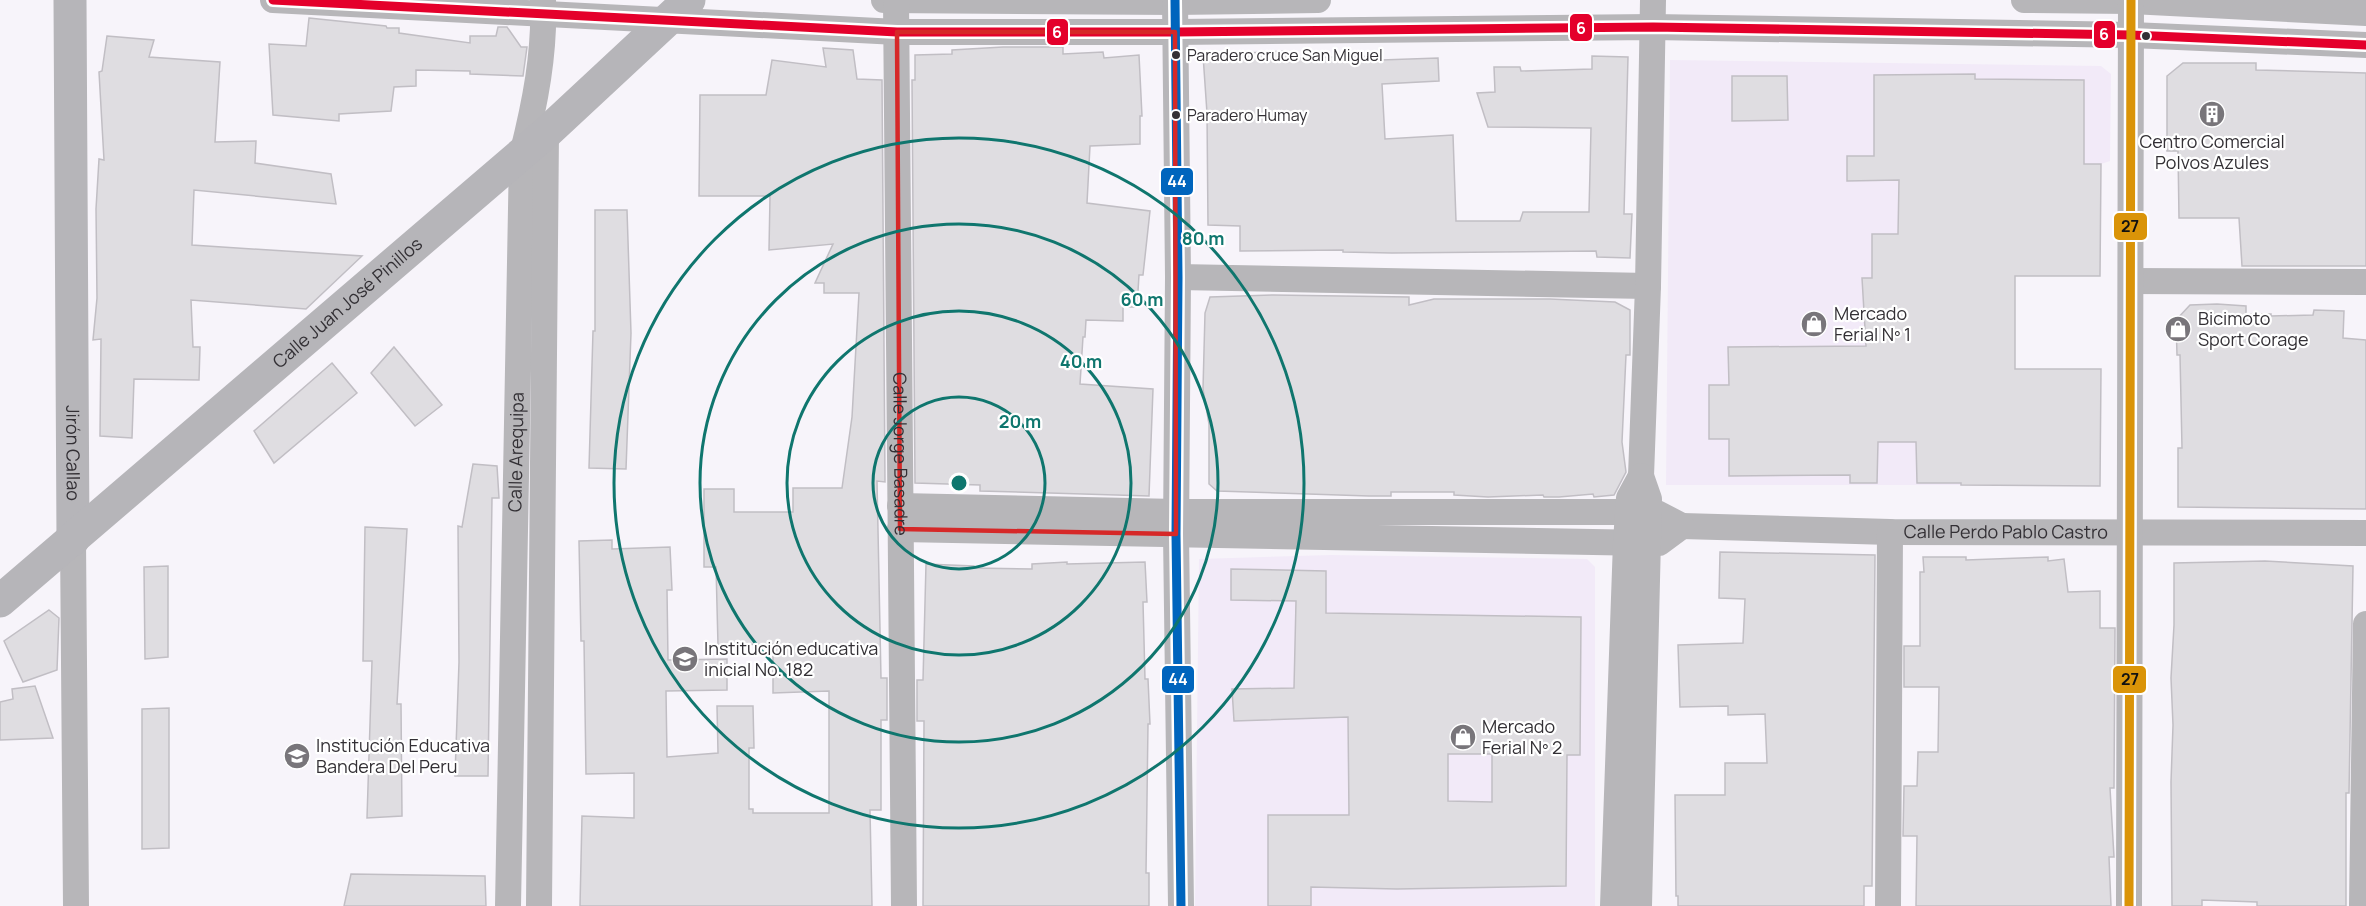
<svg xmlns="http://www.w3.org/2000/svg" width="2366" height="906" font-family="Manrope,sans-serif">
<rect width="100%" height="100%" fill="#f7f4fa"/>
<g fill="#f2eaf8">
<path d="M1670,60L2101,66L2111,74L2110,161L2101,164H1962L1961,485H1666Z"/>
<path d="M1331,555L1587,559L1595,567V906H1195L1199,559Z"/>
</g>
<g fill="#dfdde1" stroke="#c1bec4" stroke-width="1.5" fill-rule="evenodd">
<path d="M309,18L386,26L387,28H399V33L470,43V36H496L498,27H507L521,47H527L523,76L470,74V71L416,70V86L394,87L391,111L339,114V121L273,115L269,44L306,46Z"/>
<path d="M107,36L154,40L149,57L220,62L215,142L256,141L255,163L331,174L336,204L194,190L192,245L362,256L306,309L191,300L193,347H200L199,380L134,379L132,438L100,436L101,339L93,340L97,298L96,209L99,159L104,160L99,72L102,71Z"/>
<path d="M1003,47H1063V54L1103,52L1104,58L1139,55L1142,116H1140V144L1090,146L1087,203L1150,211L1143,275H1139L1137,307H1123V321L1086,320L1085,337H1083L1080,384L1153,389L1149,496L980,491V485L915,483L912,80H915V55L952,54V50Z"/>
<path d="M823,48L853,50L857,79L882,80L885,482L877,481L881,678H887V720H881V810H870L872,906H580L582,816L634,818V773L586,774L584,641H581L579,541L612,540V549L670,547L672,590H667L668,660L727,659V690L666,691L667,757L718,753L717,706H753L754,748H749V809H753V813H829V691L773,693V644L718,645L716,567H704V489H734V512H793V488H842L852,417L859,293H824V283H815L833,244L769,250L770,196H699L700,95H766L772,60L826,67Z"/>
<path d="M1287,51V58L1380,56L1381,60L1438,58L1439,81L1382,84L1385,139L1453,135L1456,221H1520L1523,212H1589L1591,128L1488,127L1477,93L1495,92L1494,67H1520L1521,71L1592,69V56L1628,57L1624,214H1632L1630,258L1597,257L1596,251L1392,253L1343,252V250L1240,251V226L1208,225L1207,113L1203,55Z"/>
<path d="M2183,63H2256V70L2366,73V266H2242L2239,218H2179L2178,151H2167V76Z"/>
<path d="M1975,74V79L2084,80V164H2101L2100,276H2015V369H2101L2100,486L1961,485V483H1917L1916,442H1878L1877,483H1850V475L1729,476V439H1709V385H1729L1728,347L1866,346L1862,278H1872V234H1898L1899,180L1847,181V156H1874V75Z"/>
<path d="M1732,76H1787L1788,120L1732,121Z"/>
<path d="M595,210H627L631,333L626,469L589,468L593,331H595Z"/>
<path d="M1273,295L1409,297V305L1434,299H1550L1615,302L1630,310V355H1626L1622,442L1626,472L1614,495L1594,497L1593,494L1559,497H1544L1543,495L1488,497L1454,495V492H1391V496H1369L1217,491L1209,484V424L1203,389L1205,313L1210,297Z"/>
<path d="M2217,304L2246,306V314H2271V316L2313,315L2314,310L2344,311L2343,338L2366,340V509L2178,507V448H2182L2180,355H2177L2176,320L2190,305Z"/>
<path d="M394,347L442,405L415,426L371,373Z"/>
<path d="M332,363L357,393L274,463L254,431Z"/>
<path d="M473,464L497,466L499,498H492L488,776H455L459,662L458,526L462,527Z"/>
<path d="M365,527L407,529L397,704H401L402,816L367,818L372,661H363Z"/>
<path d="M1720,552L1875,555L1872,886H1864V906H1678V896H1676L1675,795H1725V763H1767L1765,714L1728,715V706L1680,707L1678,645L1743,643L1745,599L1719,598Z"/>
<path d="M1923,557H1966V560L2048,557V561L2064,559L2068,592L2100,591V628H2115L2114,788H2110L2114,857H2109L2111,906H1916L1917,836H1903L1904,786H1917L1918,752H1938L1939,687H1904V646H1920V572H1924Z"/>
<path d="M2265,561L2353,566L2349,793H2346V906H2257V902L2202,900V906H2172L2171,782L2173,725L2171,678L2174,625V563Z"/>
<path d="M1067,562V564L1145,562L1147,602H1143L1145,679H1148L1150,724H1148L1146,873H1149V906H923L924,721H917V680H923L926,564L974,566V568L1032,569V564Z"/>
<path d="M168,566V657L145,659L144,567Z"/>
<path d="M1231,569L1326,571V613L1581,617L1580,755H1567L1566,886L1397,889L1311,887V906H1268V815H1349L1348,717L1234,721L1232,689L1294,688L1296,601L1231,600ZM1448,754H1492V802L1448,801Z"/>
<path d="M49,610L59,618L57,670L23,682L4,641Z"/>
<path d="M35,686L53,738L0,740V702L13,699L12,689Z"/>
<path d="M169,708V848L142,849V709Z"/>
<path d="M351,874L485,876L486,906H344Z"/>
</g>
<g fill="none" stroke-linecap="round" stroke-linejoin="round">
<g stroke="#b7b6b9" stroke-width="26">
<path d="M273,0L897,32H1175L1653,27L2131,35L2366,45"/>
<path d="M884,0L1175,2L1318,0"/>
<path d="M1175,0L1178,277L1176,534L1181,906"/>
<path d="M2024,0L2131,1L2366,13"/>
<path id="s1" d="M896,1L904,906"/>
<path d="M1178,277L1648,286"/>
<path d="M2131,281L2366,282"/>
<path d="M1641,476L1648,286L1653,0"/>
<path id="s2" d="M1682,526L1890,532L2366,533"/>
<path d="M900,529L1648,543H1659L1682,526L1657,513L1628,512H1177L900,506"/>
<path d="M73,540L76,906"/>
<path id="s3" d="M508,906L522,155C535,104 545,53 543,0"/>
<path d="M539,906L546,133"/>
<path d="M1613,906L1626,542L1629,498L1641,476L1649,499L1639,906"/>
<path d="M1888,906L1890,532"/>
<path d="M2129,906L2131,0"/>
<path d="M2362,906L2366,624"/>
</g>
<g stroke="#b6b5b9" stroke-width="33">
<path id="s4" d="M70,0L73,540"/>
<path id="s5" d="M0,601L546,133L689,0"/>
</g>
<defs>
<path id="bus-1" d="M273,0L897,32H1175L1653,27L2131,35L2366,45"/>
<path id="bus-2" d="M1175,0L1178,277L1176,534L1181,906"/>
<path id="bus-3" d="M2129,906L2131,0"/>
</defs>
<use href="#bus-1" stroke="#fff" stroke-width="14"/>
<use href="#bus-2" stroke="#fff" stroke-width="14"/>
<use href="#bus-3" stroke="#fff" stroke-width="14"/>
<use href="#bus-1" stroke="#e4002b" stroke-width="9"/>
<use href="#bus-2" stroke="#0065bd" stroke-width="9"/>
<use href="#bus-3" stroke="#da9408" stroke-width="9"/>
</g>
<path fill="none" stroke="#d62828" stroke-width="4.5" stroke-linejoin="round" d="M897,32H1175L1176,534L900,529Z"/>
<g fill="none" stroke="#0f766e" stroke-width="3">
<circle cx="959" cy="483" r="86"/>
<circle cx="959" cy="483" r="172"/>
<circle cx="959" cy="483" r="259"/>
<circle cx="959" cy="483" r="345"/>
</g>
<defs>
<symbol id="building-disc" viewBox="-11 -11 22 22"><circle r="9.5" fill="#78757a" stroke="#fff"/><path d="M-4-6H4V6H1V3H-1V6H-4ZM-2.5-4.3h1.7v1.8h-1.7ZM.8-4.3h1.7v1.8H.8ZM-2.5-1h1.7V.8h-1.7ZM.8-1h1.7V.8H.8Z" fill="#fff"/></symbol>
<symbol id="shop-disc" viewBox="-11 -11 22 22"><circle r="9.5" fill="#78757a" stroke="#fff"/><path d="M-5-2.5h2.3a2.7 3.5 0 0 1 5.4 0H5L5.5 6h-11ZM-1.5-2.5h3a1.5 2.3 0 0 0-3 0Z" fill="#fff"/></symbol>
<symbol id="school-disc" viewBox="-11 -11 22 22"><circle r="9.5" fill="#78757a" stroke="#fff"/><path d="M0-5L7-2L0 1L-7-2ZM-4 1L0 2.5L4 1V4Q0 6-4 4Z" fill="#fff"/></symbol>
</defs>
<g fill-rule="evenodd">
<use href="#building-disc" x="2197" y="99" width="30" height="30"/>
<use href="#shop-disc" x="1799" y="309" width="30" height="30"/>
<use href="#shop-disc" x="2163" y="314" width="30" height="30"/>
<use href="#school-disc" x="670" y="644" width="30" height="30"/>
<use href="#shop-disc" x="1448" y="722" width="30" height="30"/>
<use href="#school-disc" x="282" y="741" width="30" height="30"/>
</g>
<g fill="#333035" stroke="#fff" stroke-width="2">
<circle cx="2146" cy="36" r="5"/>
<circle cx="1176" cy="55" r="5"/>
<circle cx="1176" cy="115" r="5"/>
</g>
<g text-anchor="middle" stroke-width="4.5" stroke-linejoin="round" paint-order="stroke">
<g font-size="16" fill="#333035" stroke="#fff" text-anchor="start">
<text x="1187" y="61">Paradero cruce San Miguel</text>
<text x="1187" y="121">Paradero Humay</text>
</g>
<g font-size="18" fill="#333035" stroke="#fff" text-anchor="start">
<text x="2212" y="148" text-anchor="middle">Centro Comercial<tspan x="2212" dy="21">Polvos Azules</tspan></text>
<text x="1834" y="320">Mercado<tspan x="1834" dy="21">Ferial Nº 1</tspan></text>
<text x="2198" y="325">Bicimoto<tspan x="2198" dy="21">Sport Corage</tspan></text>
<text x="704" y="655">Institución educativa<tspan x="704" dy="21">inicial No. 182</tspan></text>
<text x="1482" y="733">Mercado<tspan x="1482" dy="21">Ferial Nº 2</tspan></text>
<text x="316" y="752">Institución Educativa<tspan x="316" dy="21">Bandera Del Peru</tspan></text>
</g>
<g font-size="18" fill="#333035" stroke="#fff">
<text dy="6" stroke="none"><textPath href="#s5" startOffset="458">Calle Juan José Pinillos</textPath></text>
<text dy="6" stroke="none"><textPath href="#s3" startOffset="454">Calle Arequipa</textPath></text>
<text dy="6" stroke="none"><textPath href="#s4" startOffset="453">Jirón Callao</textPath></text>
<text dy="6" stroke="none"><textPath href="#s1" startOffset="453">Calle Jorge Basadre</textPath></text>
<text dy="6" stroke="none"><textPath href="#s2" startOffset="324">Calle Perdo Pablo Castro</textPath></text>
</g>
</g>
<circle cx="959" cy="483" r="9" fill="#0f766e" stroke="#fff" stroke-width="3"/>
<g font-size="18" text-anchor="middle" font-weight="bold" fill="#0f766e" stroke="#fff" stroke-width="4.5" stroke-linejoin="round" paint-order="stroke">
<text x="1203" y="245">80 m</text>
<text x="1142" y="306">60 m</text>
<text x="1081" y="368">40 m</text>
<text x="1020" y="428">20 m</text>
</g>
<g stroke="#fff" stroke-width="2">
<rect x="1569" y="13" width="24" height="29" rx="6" fill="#e4002b"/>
<rect x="1046" y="18" width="23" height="28" rx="6" fill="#e4002b"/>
<rect x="2093" y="20" width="23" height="29" rx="6" fill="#e4002b"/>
<rect x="1160" y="167" width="34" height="29" rx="6" fill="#0065bd"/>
<rect x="2113" y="212" width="35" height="29" rx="6" fill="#da9408"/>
<rect x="2112" y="665" width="35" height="29" rx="6" fill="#da9408"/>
<rect x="1161" y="665" width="34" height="29" rx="6" fill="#0065bd"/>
</g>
<g font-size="16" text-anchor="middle" font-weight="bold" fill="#fff">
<text x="1581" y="34">6</text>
<text x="1057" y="38">6</text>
<text x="2104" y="40">6</text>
<text x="1177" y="187">44</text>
<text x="1178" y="685">44</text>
</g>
<g font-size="16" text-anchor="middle" font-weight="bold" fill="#111">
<text x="2130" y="232">27</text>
<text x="2130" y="685">27</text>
</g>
</svg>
